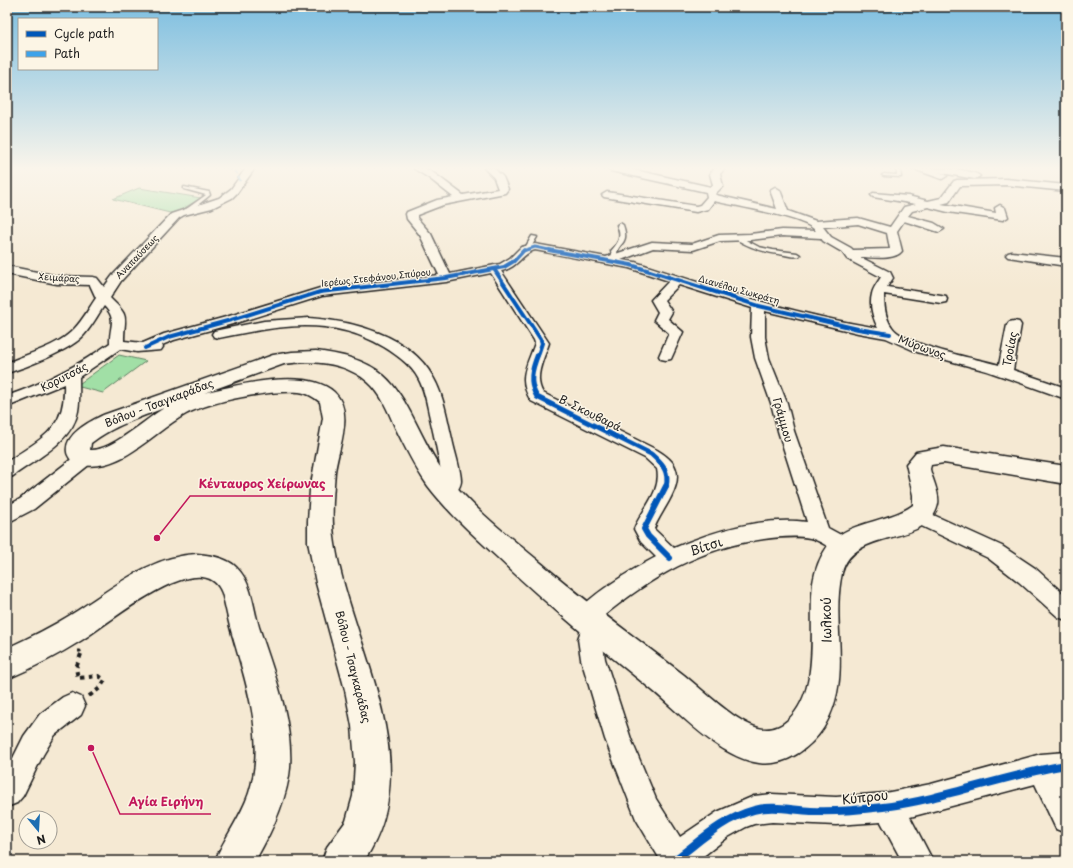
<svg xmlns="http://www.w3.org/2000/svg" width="1073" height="868" font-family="'Playpen Sans',sans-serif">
<rect width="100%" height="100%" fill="#f5e9d3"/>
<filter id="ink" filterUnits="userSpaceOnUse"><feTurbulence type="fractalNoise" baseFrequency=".025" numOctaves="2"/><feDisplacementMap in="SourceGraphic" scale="8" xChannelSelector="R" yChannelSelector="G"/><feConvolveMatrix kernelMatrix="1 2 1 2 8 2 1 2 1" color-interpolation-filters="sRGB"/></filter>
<g filter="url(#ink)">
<g fill="#a1dfa6" stroke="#5e7e61">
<path d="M139,188L201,198L174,214L113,199Z"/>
<path d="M119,355L146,361L103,393L76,386Z"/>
</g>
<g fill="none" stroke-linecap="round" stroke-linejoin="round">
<defs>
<g id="lane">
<path d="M896,168H900L901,177L884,176L882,175L884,174L897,175Z"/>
<path d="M184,187L209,192L210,195L189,212H185V210L206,195L184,189Z"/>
<path d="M620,223L623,225C630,245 618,242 617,254L620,257L617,259L612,256L611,251C619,242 622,237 617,225Z"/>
<path d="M736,235L759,247L773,250L797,253L800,255C796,258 790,256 785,255C766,253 750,248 734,238L733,237Z"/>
<path d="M532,236L537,237L530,249H526L525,248Z"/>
</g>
<g id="street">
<path d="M246,168H255L237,193L232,198L212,208L184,215L179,218L121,281L110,298C131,318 124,315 124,341L143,343L164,334L226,317L320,288L439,275L420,235L407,219L406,214L407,212L437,200L453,197L429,178L413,168H425L435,174L463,195L498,189L494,178L484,168H494L503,177L508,189L505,193L443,205L417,215V218L431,234L450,274L500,264L510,258L521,247L535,244L606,257L652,242L692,244L719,235L750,234L782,230L816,231C805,217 735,206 714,201L708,209L696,212L604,197L602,195L607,192L696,206L700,205L707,197L706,192L611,171L607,168H626L711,187L713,185L710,174L715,168H725L720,174L723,186L715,194L716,195L777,209L770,190L775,187L780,190L788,211L816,221L858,218L890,227L904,207L916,204L873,197L871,195L873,193L908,196L928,201L941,198L954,181L957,180L1006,179L1066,185V191L1006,185L960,186L949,202L941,204L996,213L995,208L1000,205L1005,208L1008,217L1003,220L948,212L928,207L912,211L908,216L934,223L944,229L939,232L904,221L897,231L902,251C894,261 872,257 860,257L890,272L893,278L887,287L941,295L946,296L947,299L946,302L941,303L884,294C884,305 885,318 892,327C905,346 975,358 999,365L1007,325L1009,322L1014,321L1019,322L1021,325L1013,370L1066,388V399L987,371L917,352L886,338L858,333L765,311V337L769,358L787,403L794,431L828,528L850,540L853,546L850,552L843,554C831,550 822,541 810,538C795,535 779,537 764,539C700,548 651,577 601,618L605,626L602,639L605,659L631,739L656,799L680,837L717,812L754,796L772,794L836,797L885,793L931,784L1041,754L1066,752V778L1061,779L1066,789V833L1056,829L1035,784L910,817L933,861H902L881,822L836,825L772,822L754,824L746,827L728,837L697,861H661L636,819L605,739L581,659L578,639L582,627L577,625L574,618C583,598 635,568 656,557L641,542L634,529C642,509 662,492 657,469L645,458L531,401C517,378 527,366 535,343L534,340L491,273L446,282L322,296L236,323L174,340L162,345L163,347L161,350L137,352L120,349L79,377C79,388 80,399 78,411C73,441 36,459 13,476L7,478V462C41,438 66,431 64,384L7,407V396C44,383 78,366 110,343C109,326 118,320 104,306C97,316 92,326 84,335C71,350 27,367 7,373V363C29,353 57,347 74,329C83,320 89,308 96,298L90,285L57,284L7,274V266L57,276L93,277L97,278L104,287L113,275L171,214L219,198L231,189ZM858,224L887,233L890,249L853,250L851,248L831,237L823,227ZM782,236L821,238L823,241L842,252L847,259L881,277C878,282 873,288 872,294C869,305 873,318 878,328C795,315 715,288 635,262L621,260L653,248L693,250L720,241L750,240ZM535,250L629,268L669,281L651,300L658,312L654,320L669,333L659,356L661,359L666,360L671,359L683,332L668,319L672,312L664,300L679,285L752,308L751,337L755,358L771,403L778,431L807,522C764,516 713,531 674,548L655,530L654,529C661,509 688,483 672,462C668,457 662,453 657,450L543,393C533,377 544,359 549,343L501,271C518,268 522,253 535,250Z"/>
<path d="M911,168C924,168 970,167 980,176L975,179L937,172L945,174L947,176L942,179Z"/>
<path d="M1012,252L1066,258V266L1008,257L1006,255L1008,253Z"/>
<path d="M309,318C353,321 410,335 433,377C444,396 447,418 452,439C454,450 461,470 461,481C461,486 456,492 454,497L447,499L440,497L438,492L443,481C439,460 435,439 430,418C427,405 425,390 418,378C411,365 397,355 384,347C330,315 278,326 219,338L214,337L212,334L214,331L264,321Z"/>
<path d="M84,453L90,454L93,459L90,464L34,509L7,523V506L20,499L78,454Z"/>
<path d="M918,508L1002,546L1035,568L1066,596V620L1058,617L1019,582L988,558L911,521L908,516L911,511Z"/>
<path d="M72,693L81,697L85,706L81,715L55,735L43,755L23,796L17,803L7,807V770L24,736L40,714L63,697Z"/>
</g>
<g id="secondary">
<path d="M316,351C339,354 365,359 383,375C409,397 422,444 444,472C471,507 507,535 541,563C587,603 636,638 684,675C701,689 716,703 733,715C751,727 769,737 788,720C822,689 808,625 813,583C815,570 820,557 827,547C844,521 889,523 913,505V495L906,464L916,452L944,447L1066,466V484L944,463L931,465L930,469C932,479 940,493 938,504C929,548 853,526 842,573C830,626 854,676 824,727C811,748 785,767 759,763C719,757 682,715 652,690C599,647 546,604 497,557C473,535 448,512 428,486C415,468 405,447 395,427C388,411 381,393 368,382C345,362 313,360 284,364L204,393C236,385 307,367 334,392C355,412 338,448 335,472C333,496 331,520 335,544C351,645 430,763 364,861H322L327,847L346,821L353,796L355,762L352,726L345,690L316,583L308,542V521L310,490L323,418L320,402C314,397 307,393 299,392C269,390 212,401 186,414C149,434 119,477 73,463C71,460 67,455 67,452C64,434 91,421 103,415L273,355L292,352ZM164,408C146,419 110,452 90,450L91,443C113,426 138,418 164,408Z"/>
<path d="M197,554C210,555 228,558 237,568C252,583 253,607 259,627C274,673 293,719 290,768C287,800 271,833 255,861H215C224,838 241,817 249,793C266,740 247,686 232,634C228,621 226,607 222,593C203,542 106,626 82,640C58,655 33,668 7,679V648C29,638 51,627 72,614C111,590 149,556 197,554Z"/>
</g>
</defs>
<use href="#lane" stroke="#1c1c1c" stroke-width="3"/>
<use href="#street" stroke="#1c1c1c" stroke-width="3"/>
<use href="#secondary" stroke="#1c1c1c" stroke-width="3"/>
<path stroke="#1c1c1c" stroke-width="3" stroke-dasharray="3.5 3.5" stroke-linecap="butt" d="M78,651H80L81,655"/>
<path stroke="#1c1c1c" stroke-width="4" stroke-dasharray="4.5 4.5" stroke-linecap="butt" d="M81,654L76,668L78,678L99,676L105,680L100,688L88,697"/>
<use href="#lane" fill="#fcf5e5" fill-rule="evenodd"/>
<use href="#street" fill="#fcf5e5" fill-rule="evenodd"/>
<use href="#secondary" fill="#fcf5e5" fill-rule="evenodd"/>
<path stroke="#3da2ea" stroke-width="2.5" stroke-dasharray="5 2.5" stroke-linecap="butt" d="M227,168L236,172L240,181"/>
<defs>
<path id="cycleway-far4" d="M523,251L535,247L554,251"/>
<g id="cycleway-far3">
<path d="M549,250L631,265L759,306L858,329L890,334"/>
<path d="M494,269L541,340L542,343L538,355"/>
<path d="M145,348L169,337L231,320L320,292L446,278L504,267L514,261L524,250"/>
</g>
<path id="cycleway-far2" d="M538,354C532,369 528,382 537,397L651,454C662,464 670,471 666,487"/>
<path id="cycleway-far1" d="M666,486L644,529L648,536L670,558"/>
<path id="cycleway" d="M677,858C701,840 724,818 754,810C772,805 792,810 811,811C835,812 859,810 883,807C945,799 1004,775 1066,765"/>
</defs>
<use href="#cycleway-far4" stroke="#fcf5e5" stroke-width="4.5"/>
<use href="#cycleway-far3" stroke="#fcf5e5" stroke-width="6"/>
<use href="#cycleway-far2" stroke="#fcf5e5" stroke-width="8"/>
<use href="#cycleway-far1" stroke="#fcf5e5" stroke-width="8"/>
<use href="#cycleway" stroke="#fcf5e5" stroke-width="10"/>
<use href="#cycleway-far4" stroke="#0057b8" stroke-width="3"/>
<use href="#cycleway-far3" stroke="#0057b8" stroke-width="4"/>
<use href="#cycleway-far2" stroke="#0057b8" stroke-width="5"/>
<use href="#cycleway-far1" stroke="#0057b8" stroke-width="6"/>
<use href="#cycleway" stroke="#0057b8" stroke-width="8"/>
</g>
</g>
<linearGradient id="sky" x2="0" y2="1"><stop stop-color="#7cbee0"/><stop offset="0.58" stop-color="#faf5eb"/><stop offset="1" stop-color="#faf5eb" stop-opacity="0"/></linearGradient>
<rect width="1073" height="290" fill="url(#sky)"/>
<g text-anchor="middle" stroke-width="3" stroke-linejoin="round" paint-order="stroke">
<g font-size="9" fill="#1c1c1c" stroke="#fcf5e5">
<text transform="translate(137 257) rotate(-46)" y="3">Αναπαύσεως</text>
<text transform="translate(59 278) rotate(4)" y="3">Χειμάρας</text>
<text transform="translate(376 278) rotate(-6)" y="3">Ιερέως Στεφάνου Σπύρου</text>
<text transform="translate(739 290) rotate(16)" y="3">Διανέλου Σωκράτη</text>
</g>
<g font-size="11" fill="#1c1c1c" stroke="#fcf5e5">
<text transform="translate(922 347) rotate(20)" y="4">Μύρωνος</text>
<text transform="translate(1010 349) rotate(-79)" y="4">Τροίας</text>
<text transform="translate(64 377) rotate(-27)" y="4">Κορυτσάς</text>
<text transform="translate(159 403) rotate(-21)" y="4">Βόλου - Τσαγκαράδας</text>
<text transform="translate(590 413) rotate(26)" y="4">Β. Σκουβαρά</text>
<text transform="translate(783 420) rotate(74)" y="4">Γράμμου</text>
<text transform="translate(353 667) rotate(76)" y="4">Βόλου - Τσαγκαράδας</text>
</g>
<g font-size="13" fill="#1c1c1c" stroke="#fcf5e5">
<text transform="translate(706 546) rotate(-18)" y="5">Βίτσι</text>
<text transform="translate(826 620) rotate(-91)" y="5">Ιωλκού</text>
<text transform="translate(865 797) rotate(-6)" y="5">Κύπρου</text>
</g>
</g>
<path fill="none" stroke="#c2185b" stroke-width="1.5" d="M157 538L190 496H333M91 748L120 814H211"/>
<g fill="#c2185b" stroke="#fcf5e5" stroke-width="1.5">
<circle cx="157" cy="538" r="4"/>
<circle cx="91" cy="748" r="4"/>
</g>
<g font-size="12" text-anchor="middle" font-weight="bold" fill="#c2185b" stroke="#fcf5e5" stroke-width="3" stroke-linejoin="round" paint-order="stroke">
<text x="262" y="488">Κένταυρος Χείρωνας</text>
<text x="166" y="806">Αγία Ειρήνη</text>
</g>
<rect width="1073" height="868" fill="none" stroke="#fcf5e5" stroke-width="24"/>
<rect x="12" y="12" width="1049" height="844" fill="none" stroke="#1c1c1c" stroke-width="1.5" filter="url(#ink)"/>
<rect x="18" y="18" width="140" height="52" fill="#fcf5e5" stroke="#a29e95"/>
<rect x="26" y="31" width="20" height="6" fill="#0057b8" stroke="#a29e95"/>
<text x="54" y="38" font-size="12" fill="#1c1c1c">Cycle path</text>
<rect x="26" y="51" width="20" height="6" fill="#3da2ea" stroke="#a29e95"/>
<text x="54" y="58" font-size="12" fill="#1c1c1c">Path</text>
<g transform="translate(38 830) rotate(162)"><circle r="19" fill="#fcf5e5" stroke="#a29e95"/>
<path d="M0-3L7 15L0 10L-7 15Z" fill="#1f6fb2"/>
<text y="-6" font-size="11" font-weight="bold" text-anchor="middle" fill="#1c1c1c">N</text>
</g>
</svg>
